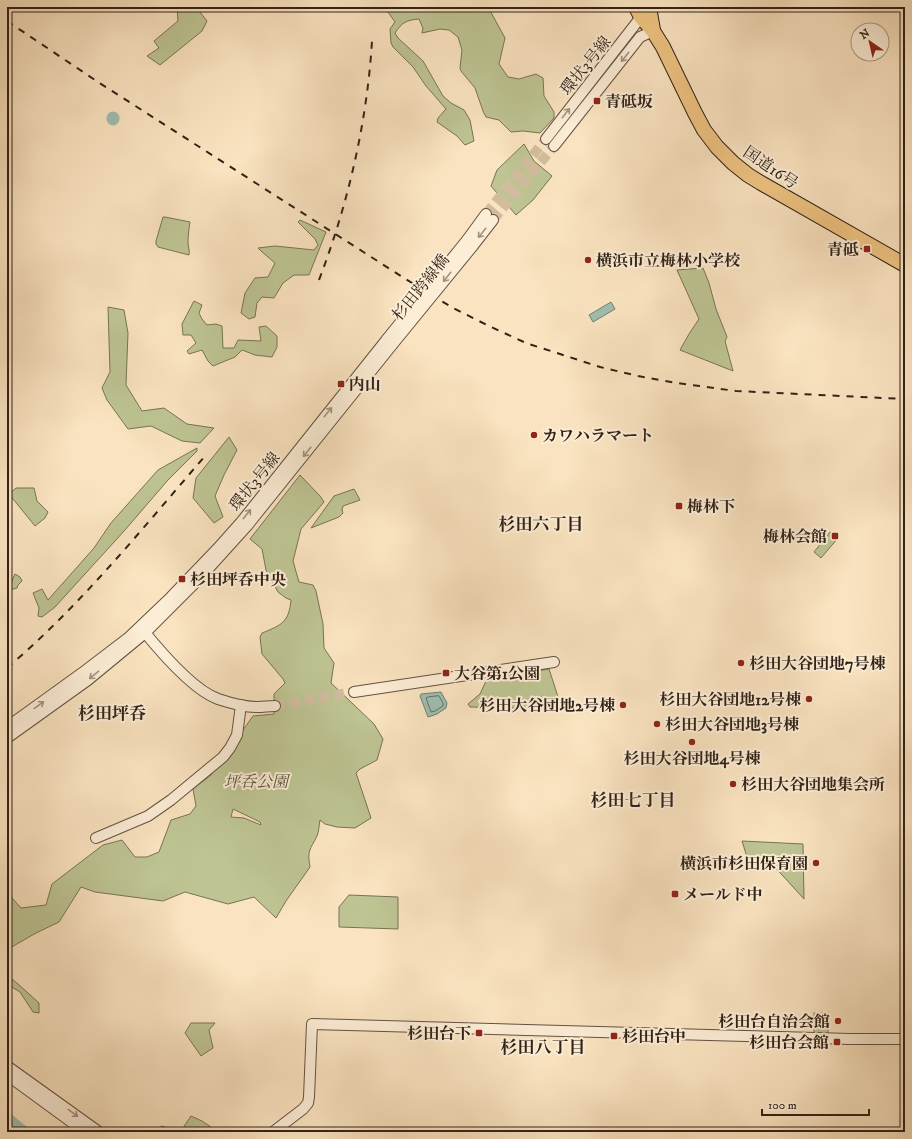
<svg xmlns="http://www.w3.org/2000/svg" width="912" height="1139" font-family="'IM FELL DW Pica','Noto Serif JP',serif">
<rect width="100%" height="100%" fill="#fae3c0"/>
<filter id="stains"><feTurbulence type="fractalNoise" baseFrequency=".005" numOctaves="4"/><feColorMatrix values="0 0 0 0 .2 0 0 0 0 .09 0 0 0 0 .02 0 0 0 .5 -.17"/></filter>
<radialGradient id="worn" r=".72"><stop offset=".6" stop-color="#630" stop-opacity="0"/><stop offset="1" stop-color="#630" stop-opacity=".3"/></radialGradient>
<g fill="#bec493" stroke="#787355" fill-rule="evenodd">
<path d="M177,7H196L207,21L202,31L160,65L147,56L159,48L154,41L178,21Z"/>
<path d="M374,7H488L505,38L499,64L508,77L519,79L536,74L543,78L544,96L554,112V118L540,133L523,131L511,132L499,120L486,117L483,111L475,88L461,71L460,68L462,50L458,37L449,30L440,29L422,33L423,28L419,19C407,20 402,22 395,33L398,38L423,61L443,96L451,103L464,110L470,120L474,141L465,145L457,136L437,122L438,118L446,109L426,86L413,67L393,47L391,43L390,29L395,22L388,12Z"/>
<path d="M524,144L534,161L552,176L533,200L516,215L491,186L497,170Z"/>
<path d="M163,217H165L190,222C189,229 188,235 188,242C188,246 190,251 189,255L158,247L156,244V241Z"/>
<path d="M300,220L326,232L309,275H294L283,283L274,298L262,297L257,303L255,317L249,319L241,313L245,293L255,278L268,277L275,263L261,251L258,248L275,246L314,250L318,245L315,239L298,222Z"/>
<path d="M703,268L709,283L716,309L727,337L725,341L733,371L680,350L689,334L699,319L677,270Z"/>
<path d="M194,301L202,305L199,313L202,319L207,325L216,324L222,326L223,348H234L238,340L261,341L259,327L266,326L277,336V347L272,357L255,355L242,350L235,357L213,366L208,361L202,350L189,354L187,351L196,343L191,335H183L182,324Z"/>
<path d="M108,307L124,310L128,333L126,385L142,411L164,408L187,424L214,428L200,443L182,441L151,426L128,429L107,400L102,388L110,372Z"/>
<path d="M229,437L237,450L224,475L215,496L223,517L214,523L193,498L196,478Z"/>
<path d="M197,448V451L168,480L125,530L55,607L42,617L38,616L39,608L33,593L42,589L48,600L94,548L111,523L158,470Z"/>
<path d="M300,475L320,496L324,502L301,529L293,561L299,582L313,585L316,591L323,624L324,648L334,663L331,683L374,724L383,739L377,760L360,769L356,773L371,818L355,828L337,827L325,824L320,820C319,825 319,831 317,836C310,850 307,850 310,867L286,901L276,918L254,897L228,904L185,892L163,901L95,892L81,887L59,922L36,933L10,948L7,953V887L10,888L12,898L21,908L46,905L52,884L103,845L122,840L135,857H147L159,852L171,820L190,814L196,806L193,789L211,775L214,769L243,730L253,716L274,714V694L285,683L283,679L262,654L260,637L262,633C282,625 289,622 291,600L286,598L278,592L266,570L262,549L250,539ZM233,809L260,822L261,825L244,818L231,817Z"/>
<path d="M16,488H34L37,501L48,512L45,518L35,526L9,494Z"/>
<path d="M354,489L360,500L343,506L342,510L343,513L339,517L311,528L334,496Z"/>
<path d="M830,532L838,538L821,558L814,552Z"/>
<path d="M15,574L20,577L22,581L18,585L17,588L7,591V584L11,583Z"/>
<path d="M549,669L562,709L470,707L468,704L480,694L486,681L491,678Z"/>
<path d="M742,841L803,844L804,899L773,865L751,870Z"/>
<path d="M349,895L398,897V929L339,927V907Z"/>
<path d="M7,975L18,984L39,1003V1013L33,1012L20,992L7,984Z"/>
<rect x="814" y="1013" width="14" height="21"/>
<path d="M191,1023H215L209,1030L213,1048L201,1056L185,1033Z"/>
<path d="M191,1116L202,1121L214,1129L212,1132H163L161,1126L181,1131Z"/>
</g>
<g fill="#9ebeb0" stroke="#728073">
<path d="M611,302L615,309L593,322L589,315Z"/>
<path d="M441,692L447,703L446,708L437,714L428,717L420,696L421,694Z"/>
</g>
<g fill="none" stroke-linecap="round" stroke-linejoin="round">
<path stroke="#687064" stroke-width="1" d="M439,696L443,703V706L435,711L431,712L426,698L428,697Z"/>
<g stroke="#9ebeb0" stroke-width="13">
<path d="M113,118V119"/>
<path d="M7,1119L23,1132"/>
</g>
<g stroke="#d2bc9e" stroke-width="10" stroke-dasharray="10 5" stroke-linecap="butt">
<path d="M486,214L546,139"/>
<path d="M493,220L554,146"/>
<path d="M275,706L354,692"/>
</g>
<defs>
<g id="minor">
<path d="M546,139L641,17L646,15"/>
<path d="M554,146L640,37L653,31"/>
<path d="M467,240L486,214"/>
<path d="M472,247L493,220"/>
<path d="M142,629C159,650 193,690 218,699C230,703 244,707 257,707C263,707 269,706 275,706"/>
<path d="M354,692L554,662"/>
<path d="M7,727L86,670L128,638L171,597L218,548L242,521L387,339"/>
<path d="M7,738L88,680L145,633L200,578L247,526L392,345"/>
<path d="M96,838L148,816L171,800L223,757L230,748L237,735L241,705"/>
<path d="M7,1066L99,1132"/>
<path d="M7,1075L85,1132"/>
<path d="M273,1132L303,1109L308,1103L309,1097L312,1024L850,1039H905"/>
</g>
<g id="highway">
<path d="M636,7L641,17L653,31L663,47L695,113L704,130L717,147L733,163L748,175L761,183L905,265"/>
<path d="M648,7L650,13L653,30"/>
</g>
</defs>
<use href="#minor" stroke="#635241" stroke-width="12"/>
<use href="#highway" stroke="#312217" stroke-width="16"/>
<use href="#minor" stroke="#fcedd6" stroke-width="10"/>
<use href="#highway" stroke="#edc280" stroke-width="14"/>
<g stroke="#312217" stroke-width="2" stroke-dasharray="7 7" stroke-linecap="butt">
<path d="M7,21L98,82L404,278L453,308L489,326L526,343L600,367L638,376L677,383L736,391L905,399"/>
<path d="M319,280C348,204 367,123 372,41"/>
<path d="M7,668C81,605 142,529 205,456"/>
</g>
<defs>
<g id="minor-bridge">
<path d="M387,339L467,240"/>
<path d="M392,345L472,247"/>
</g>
</defs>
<use href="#minor-bridge" stroke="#635241" stroke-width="12" stroke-linecap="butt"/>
<use href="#minor-bridge" stroke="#fcedd6" stroke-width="10"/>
</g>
<defs><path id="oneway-shaft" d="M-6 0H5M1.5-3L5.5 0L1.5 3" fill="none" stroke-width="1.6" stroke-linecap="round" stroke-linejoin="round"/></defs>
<g stroke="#a19280">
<use href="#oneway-shaft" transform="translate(625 57) rotate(129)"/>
<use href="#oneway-shaft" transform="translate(566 113) rotate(-52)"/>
<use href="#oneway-shaft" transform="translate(482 233) rotate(129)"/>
<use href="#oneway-shaft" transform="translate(447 277) rotate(129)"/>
<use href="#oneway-shaft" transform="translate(328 412) rotate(-51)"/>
<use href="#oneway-shaft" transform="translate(307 452) rotate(129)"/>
<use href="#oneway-shaft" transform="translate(247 514) rotate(-51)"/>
<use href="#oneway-shaft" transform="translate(94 675) rotate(141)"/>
<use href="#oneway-shaft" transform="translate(39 705) rotate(-36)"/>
<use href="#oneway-shaft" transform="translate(73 1113) rotate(36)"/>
</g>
<g fill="#8f2418" stroke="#fcedd6" stroke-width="1.5">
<rect x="593" y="97" width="8" height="8" rx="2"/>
<rect x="863" y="245" width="8" height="8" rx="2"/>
<circle cx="588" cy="260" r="4"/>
<rect x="337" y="380" width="8" height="8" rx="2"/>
<circle cx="534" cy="435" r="4"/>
<rect x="675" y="502" width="8" height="8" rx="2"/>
<rect x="831" y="532" width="8" height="8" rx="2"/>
<rect x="178" y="575" width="8" height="8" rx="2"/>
<circle cx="741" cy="663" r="4"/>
<rect x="442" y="669" width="8" height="8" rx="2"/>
<circle cx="809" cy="699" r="4"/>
<circle cx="623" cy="705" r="4"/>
<circle cx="657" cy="724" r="4"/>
<circle cx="692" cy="742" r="4"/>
<circle cx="733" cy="784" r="4"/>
<circle cx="816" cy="863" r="4"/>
<rect x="671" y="890" width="8" height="8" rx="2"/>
<circle cx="838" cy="1021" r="4"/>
<rect x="475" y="1029" width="8" height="8" rx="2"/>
<rect x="610" y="1032" width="8" height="8" rx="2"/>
<rect x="833" y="1038" width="8" height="8" rx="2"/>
</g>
<g text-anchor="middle" stroke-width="4" stroke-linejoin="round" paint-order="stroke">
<g font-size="16" fill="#312217" stroke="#fcedd6">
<text transform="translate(585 65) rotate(-51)" y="6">環状3号線</text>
<text transform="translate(771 167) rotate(34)" y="6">国道16号</text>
<text transform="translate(420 287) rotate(-51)" y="6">杉田跨線橋</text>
<text transform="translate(254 481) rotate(-51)" y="6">環状3号線</text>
</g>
<g font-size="16" font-weight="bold" fill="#312217" stroke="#fcedd6" text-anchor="start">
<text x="605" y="107">青砥坂</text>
<text x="859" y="255" text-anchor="end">青砥</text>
<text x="596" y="266">横浜市立梅林小学校</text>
<text x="349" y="390">内山</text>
<text x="542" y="441">カワハラマート</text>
<text x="687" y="512">梅林下</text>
<text x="827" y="542" text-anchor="end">梅林会館</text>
<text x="190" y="585">杉田坪呑中央</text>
<text x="749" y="669">杉田大谷団地7号棟</text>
<text x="454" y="679">大谷第1公園</text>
<text x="801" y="705" text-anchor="end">杉田大谷団地12号棟</text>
<text x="615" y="711" text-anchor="end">杉田大谷団地2号棟</text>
<text x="665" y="730">杉田大谷団地3号棟</text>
<text x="692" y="764" text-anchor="middle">杉田大谷団地4号棟</text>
<text x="741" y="790">杉田大谷団地集会所</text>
<text x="808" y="869" text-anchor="end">横浜市杉田保育園</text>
<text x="683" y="900">メールド中</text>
<text x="830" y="1027" text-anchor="end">杉田台自治会館</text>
<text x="471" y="1039" text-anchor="end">杉田台下</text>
<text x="622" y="1042">杉田台中</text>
<text x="829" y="1048" text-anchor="end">杉田台会館</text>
</g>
<g font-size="16" font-style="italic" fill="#5b533c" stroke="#fcedd6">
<text x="256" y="787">坪呑公園</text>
</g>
<g font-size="17" font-weight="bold" fill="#312217" stroke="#fcedd6">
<text x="541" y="530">杉田六丁目</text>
<text x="112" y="719">杉田坪呑</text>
<text x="633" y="806">杉田七丁目</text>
<text x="543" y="1053">杉田八丁目</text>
</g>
</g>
<rect width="912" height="1139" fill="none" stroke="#fae3c0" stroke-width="24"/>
<rect x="8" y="8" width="896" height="1123" fill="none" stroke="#312217" stroke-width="2"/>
<rect x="12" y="12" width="888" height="1115" fill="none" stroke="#312217"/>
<g transform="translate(870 42) rotate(326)"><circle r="19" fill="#fcedd6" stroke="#ab9c8a"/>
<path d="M0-3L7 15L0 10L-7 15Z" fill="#8f2418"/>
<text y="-6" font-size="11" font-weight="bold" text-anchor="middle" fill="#312217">N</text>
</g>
<path d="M762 1109v6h107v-6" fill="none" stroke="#312217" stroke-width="2"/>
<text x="768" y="1109" font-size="12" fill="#312217" stroke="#fcedd6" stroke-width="3" paint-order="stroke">100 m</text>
<rect width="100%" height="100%" filter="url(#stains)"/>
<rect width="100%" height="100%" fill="url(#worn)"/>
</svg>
